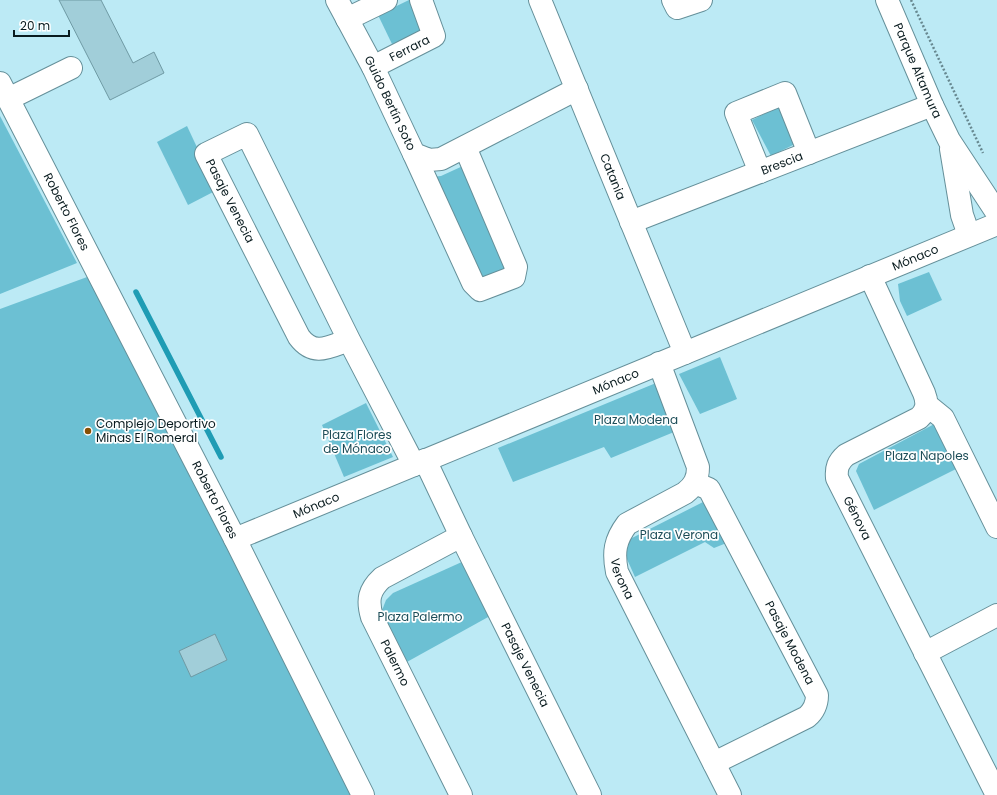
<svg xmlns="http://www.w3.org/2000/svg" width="997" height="795" font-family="Poppins,sans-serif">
<rect width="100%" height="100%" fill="#bceaf5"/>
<g fill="#6cc0d3">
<path d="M409,0H410L423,30L392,44L378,15Z"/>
<path d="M778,107L797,143L771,156L752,120Z"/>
<path d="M0,116L77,263L0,294Z"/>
<path d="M187,126L217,190L188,205L157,142Z"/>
<path d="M465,165L505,258V272L487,281L476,273L431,177L441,176Z"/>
<path d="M929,272L942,300L907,316L900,301L898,284Z"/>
<path d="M98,273L356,795H0V309Z"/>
<path d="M720,357L737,399L700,414L679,374Z"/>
<path d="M656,383L674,432L611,458L604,447L513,482L498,448Z"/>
<path d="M366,403L393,457L344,477L322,425Z"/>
<path d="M940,421L962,466L874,510L856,471L859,464Z"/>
<path d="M707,500L729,542L714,548L705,542L635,577L622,548L632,538Z"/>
<path d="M464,561L490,616L405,663L381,613L386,600L393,593Z"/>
</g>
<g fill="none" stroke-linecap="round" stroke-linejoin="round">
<path stroke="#1f9cb4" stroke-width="5.5" d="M136,292L221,457"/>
</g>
<g fill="#a1ced9" stroke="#6f9aa4">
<path d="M59,0H101L133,63L154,52L164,73L110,100Z"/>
<path d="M215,634L227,660L191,677L179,651Z"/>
</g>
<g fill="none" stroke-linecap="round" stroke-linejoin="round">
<defs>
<g id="minor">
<path id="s1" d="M337,0L373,67L414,154L429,160L441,159L577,89"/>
<path id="s2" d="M540,0L685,353"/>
<path d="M673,0L677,8L701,0"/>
<path id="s3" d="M887,0L932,105L949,140L997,213"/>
<path d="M347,19L386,0"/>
<path id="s4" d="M373,67L434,36L421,0"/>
<path id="s5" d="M0,83L235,539L363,795"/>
<path d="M8,99L71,68"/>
<path d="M951,149L962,215L969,235"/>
<path d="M414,154L473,283L480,290L514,277L516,267L465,147"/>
<path d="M760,172L736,113L785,93L809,153"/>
<path id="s6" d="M631,222L932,105"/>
<path id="s7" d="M870,276L924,393C928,403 927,411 919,418L846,455C838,462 836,468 837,478L997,795"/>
<path d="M349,340C329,347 314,357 299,337L206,154L247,134L349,340L414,465"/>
<path id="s8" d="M659,363L698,467C698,479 694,486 685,493L627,524C615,540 613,552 617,572L730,795"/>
<path d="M927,405L943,418L997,527"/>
<path id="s9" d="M425,460L461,536L382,578C369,590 367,600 372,617L461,795"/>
<path id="s10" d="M695,483L709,489L817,695C817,704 814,711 807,717L714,763"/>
<path id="s11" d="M461,536L590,795"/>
<path id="s12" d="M235,539L997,224"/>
<path d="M925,653L997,615"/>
</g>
</defs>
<use href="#minor" stroke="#65909a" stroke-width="24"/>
<path stroke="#678890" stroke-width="2.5" stroke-dasharray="2 2" stroke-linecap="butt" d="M911,0L983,153"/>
<use href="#minor" stroke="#fff" stroke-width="22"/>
</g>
<circle fill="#884f03" stroke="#fff" stroke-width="1.5" cx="88" cy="431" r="4"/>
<g text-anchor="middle" stroke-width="3.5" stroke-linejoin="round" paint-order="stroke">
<g font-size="12" fill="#091b1f" stroke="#fff">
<text dy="4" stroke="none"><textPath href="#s4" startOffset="41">Ferrara</textPath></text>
<text dy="4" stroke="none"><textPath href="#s3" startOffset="77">Parque Altamura</textPath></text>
<text dy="4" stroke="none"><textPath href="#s1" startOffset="116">Guido Bertín Soto</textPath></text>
<text dy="4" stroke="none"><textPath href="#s6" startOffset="162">Brescia</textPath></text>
<text dy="4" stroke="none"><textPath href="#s2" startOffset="191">Catania</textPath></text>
<text transform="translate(230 201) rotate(63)" y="4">Pasaje Venecia</text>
<text dy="4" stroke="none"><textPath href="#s5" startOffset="145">Roberto Flores</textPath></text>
<text dy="4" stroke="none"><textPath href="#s12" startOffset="736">Mónaco</textPath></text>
<text dy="4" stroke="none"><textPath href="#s12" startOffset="412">Mónaco</textPath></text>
<text dy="4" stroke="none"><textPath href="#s5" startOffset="469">Roberto Flores</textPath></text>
<text dy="4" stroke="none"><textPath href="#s12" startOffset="88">Mónaco</textPath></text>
<text dy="4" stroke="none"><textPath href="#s7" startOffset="309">Génova</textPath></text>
<text dy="4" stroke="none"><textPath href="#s8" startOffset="266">Verona</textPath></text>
<text dy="4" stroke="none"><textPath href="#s10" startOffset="189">Pasaje Modena</textPath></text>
<text dy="4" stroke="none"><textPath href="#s9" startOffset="268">Palermo</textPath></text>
<text dy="4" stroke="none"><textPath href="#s11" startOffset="144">Pasaje Venecia</textPath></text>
</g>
<g font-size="12" fill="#1d4d58" stroke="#fff">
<text x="636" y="424">Plaza Modena</text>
<text x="357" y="439">Plaza Flores<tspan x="357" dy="14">de Mónaco</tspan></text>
<text x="927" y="460">Plaza Napoles</text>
<text x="679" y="539">Plaza Verona</text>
<text x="420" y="621">Plaza Palermo</text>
</g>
<g font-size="12" fill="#091b1f" stroke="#fff" text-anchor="start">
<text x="96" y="428">Complejo Deportivo<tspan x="96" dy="14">Minas El Romeral</tspan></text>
</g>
</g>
<path d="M14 30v6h55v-6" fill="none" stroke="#091b1f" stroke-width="2"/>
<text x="20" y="30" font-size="12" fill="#091b1f" stroke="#ffffff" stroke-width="3" paint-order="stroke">20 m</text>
</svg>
